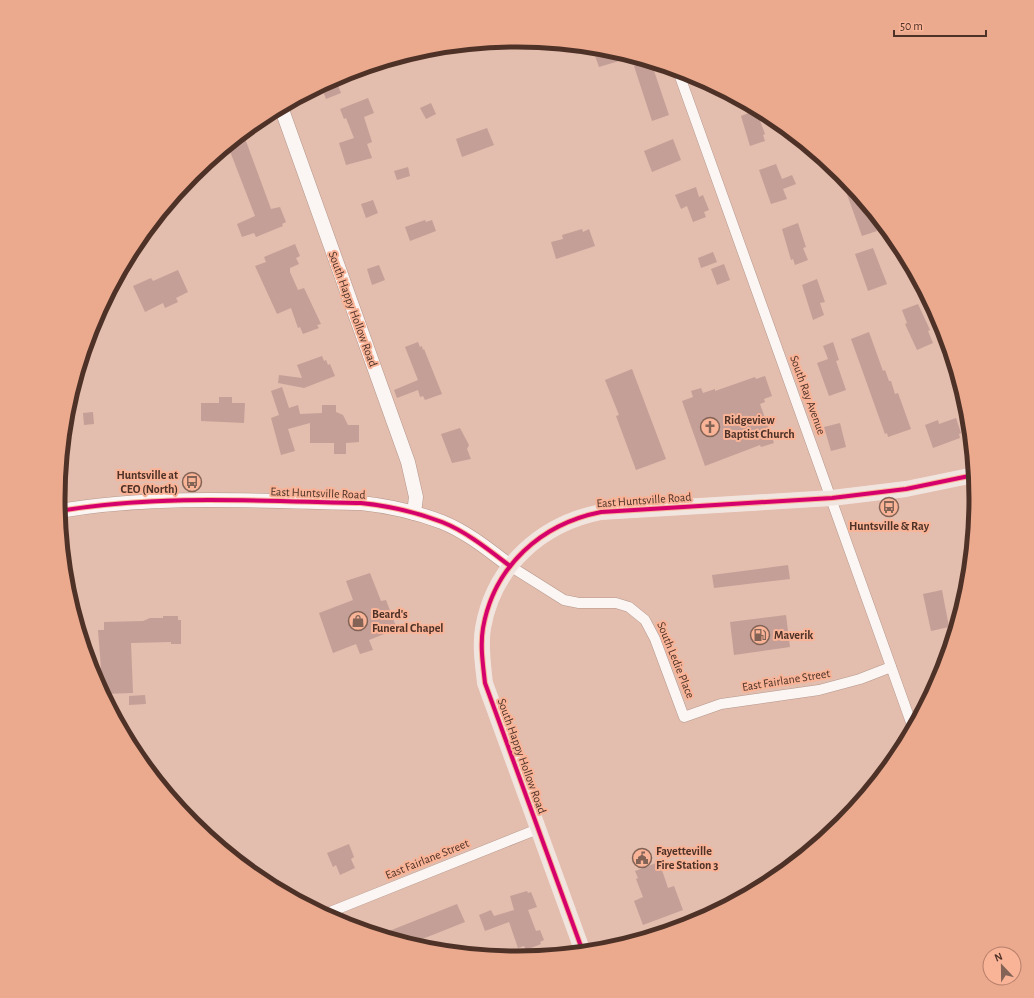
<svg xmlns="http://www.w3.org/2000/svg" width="1034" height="998" font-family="'Alegreya Sans',sans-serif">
<rect width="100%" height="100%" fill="#e3bdad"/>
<g fill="#c49f97">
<path d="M592,47L616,52L619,61L599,67Z"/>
<path d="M648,61L651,62L669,115L652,121L634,66Z"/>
<path d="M335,78L341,93L326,99L321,86Z"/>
<path d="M368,98L374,113L364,117L372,142L367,144L372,158L346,165L339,143L354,138L346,118L344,119L340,109Z"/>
<path d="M431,103L436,114L426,119L420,108Z"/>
<path d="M756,110L765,134L763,135L765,141L750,146L741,116Z"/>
<path d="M487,128L494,145L462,157L456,139Z"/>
<path d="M243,133L271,209L280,207L286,222L282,224L283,226L256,237L254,233L242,237L237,224L255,216L228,146Z"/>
<path d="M673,139L681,160L652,172L644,151Z"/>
<path d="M776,164L782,179L792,175L796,184L783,189L787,199L771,204L759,170Z"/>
<path d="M408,167L410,176L397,180L394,171Z"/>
<path d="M840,175H842L869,208L877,231L862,236Z"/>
<path d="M696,187L699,197L703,195L709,210L704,212L706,217L693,222L687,206L681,209L675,195Z"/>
<path d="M373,200L378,213L366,218L361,204Z"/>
<path d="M425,220L426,222L432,220L436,231L410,241L405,227Z"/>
<path d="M798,223L806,247L803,248L808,260L795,265L793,259L791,260L782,229Z"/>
<path d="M582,229L583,232L589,229L595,246L556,259L551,242L563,239L562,235Z"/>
<path d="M295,244L300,256L296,258L299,264L290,268V272L298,290L304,288L321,324L317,325L319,328L303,334L300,327L298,328L291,308L277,314L255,266L266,262L264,257Z"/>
<path d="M873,248L887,284L868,291L855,254Z"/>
<path d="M713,252L717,262L701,268L698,258Z"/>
<path d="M724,264L730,280L717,285L711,269Z"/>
<path d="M379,265L385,280L372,285L367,269Z"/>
<path d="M178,270L188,292L176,298L178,302L165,308L163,303L145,312L133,286L151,278L153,281Z"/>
<path d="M817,279L825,302L820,303L824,315L813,320L802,285Z"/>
<path d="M918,304L930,330L928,331L933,343L917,350L905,324L907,323L902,310Z"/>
<path d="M869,332L883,371L885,370L889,381H891L895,394L898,393L911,429L888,437L887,433L885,434L851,339Z"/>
<path d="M418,342L420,347L422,346L423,350L424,349L442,394L425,400L423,396L420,397L418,390L397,398L394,390L418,380L405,347Z"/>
<path d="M833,342L839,360L836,361L846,390L829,396L817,363L828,359L823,346Z"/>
<path d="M322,356L324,361L326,360L328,365L330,364L335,376L304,388L278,383L279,375L302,378L297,365Z"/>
<path d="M632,369L666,459L636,470L616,416L619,415L605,380Z"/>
<path d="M765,376L772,396L764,399L765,402L760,404L774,443L761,447L760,445L705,466L682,401L693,397L691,391L701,388L703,393L715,389V391L755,377L756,379Z"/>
<path d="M282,387L289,408L298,405L300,414L322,413V405H336V412L343,415L348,425H359V442L346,443V454H334V443H310V423L288,429L295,451L281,455L271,418L279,415L271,391Z"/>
<path d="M219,397H232V403H245L244,423L201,421V403H219Z"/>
<path d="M93,412L94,424L84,425L83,413Z"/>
<path d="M956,418L961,433L959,434L960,438L933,448L925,425L938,420L939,424Z"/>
<path d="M840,423L846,447L831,451L824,427Z"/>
<path d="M460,428L469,445L467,449L471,459L452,463L441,434Z"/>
<path d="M788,565L790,579L714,588L712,575Z"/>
<path d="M370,573L381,601L386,600L397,629L369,640L373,650L360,654L356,644L333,653L319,613L353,600L346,581Z"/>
<path d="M942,590L949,627L931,631L923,594Z"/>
<path d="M786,615L790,647L734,655L730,622Z"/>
<path d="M163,616H178V620H181V644H171V642L131,643L133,693L103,694L98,630H104V622L143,621L150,618H163Z"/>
<path d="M145,695L146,704L129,705V696Z"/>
<path d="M349,844L354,857L351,859L355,868L340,875L336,865L333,867L327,853Z"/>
<path d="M656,863L659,871L662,870L668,888L674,886L683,910L643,925L634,901L643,897L636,879L638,878L635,871Z"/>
<path d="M527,891L528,893L531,892L537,907L528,910L536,931L540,930L544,940L540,942L541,944L526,950L524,946L518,948L509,922L485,931L479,915L491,910L494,916L514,910L510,896Z"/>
<path d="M457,904L465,922L435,934L409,944L379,935Z"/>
</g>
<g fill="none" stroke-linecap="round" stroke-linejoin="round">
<defs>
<g id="street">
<path d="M678,71L913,728"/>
<path d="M510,566L564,600L579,603H616L629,607L645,620L655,639L684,717L721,704L819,690L860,679L891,667"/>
<path d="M325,914L538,829"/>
</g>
<g id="secondary">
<path d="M281,107L408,462L416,497L414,513"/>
<path d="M59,511C159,494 260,501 361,503C389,506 416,512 442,522C467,532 489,550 510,566"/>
</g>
<path id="primary" d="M583,952L485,683C483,665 480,646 483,628C494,566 541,524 601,512L832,498L906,489L974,475"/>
</defs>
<use href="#street" stroke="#b5988c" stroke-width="11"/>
<use href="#secondary" stroke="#b5988c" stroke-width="15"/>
<use href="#primary" stroke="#f2e1da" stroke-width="16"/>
<use href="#street" stroke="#fbf5f3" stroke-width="10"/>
<use href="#secondary" stroke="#fbf5f3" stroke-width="14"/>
<use href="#primary" stroke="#f1e5e0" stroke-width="15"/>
<defs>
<g id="cycleway">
<path d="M59,511C159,494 260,501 361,503C389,506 416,512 442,522C467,532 489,550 510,566"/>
<path d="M583,952L485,683C483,665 480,646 483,628C494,566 541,524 601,512L832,498L906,489L974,475"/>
</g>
</defs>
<use href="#cycleway" stroke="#f9b397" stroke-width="6"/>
<use href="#cycleway" stroke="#d6006c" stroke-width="4"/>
</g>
<defs>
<symbol id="church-ring" viewBox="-11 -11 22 22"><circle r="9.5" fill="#f9b397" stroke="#826356" stroke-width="1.5"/><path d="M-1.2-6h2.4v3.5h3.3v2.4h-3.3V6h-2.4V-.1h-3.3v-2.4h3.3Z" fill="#826356"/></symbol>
<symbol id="bus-ring" viewBox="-11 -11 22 22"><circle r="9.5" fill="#f9b397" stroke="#826356" stroke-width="1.5"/><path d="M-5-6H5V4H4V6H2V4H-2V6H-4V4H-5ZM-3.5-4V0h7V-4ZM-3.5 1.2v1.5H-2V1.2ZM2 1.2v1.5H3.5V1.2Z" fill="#826356"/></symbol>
<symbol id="shop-ring" viewBox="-11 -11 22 22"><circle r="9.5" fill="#f9b397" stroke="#826356" stroke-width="1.5"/><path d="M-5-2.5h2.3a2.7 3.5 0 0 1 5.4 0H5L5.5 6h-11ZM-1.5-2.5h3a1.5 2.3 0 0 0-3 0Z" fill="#826356"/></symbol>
<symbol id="fuel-ring" viewBox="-11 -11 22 22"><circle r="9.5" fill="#f9b397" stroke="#826356" stroke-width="1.5"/><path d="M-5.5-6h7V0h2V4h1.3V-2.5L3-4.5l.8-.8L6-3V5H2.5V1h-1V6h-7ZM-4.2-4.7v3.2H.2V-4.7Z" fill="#826356"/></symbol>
<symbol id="civic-ring" viewBox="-11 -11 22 22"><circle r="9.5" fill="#f9b397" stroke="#826356" stroke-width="1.5"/><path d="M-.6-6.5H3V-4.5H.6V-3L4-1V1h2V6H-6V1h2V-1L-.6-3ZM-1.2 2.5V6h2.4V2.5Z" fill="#826356"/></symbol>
</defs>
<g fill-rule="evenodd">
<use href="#church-ring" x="699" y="416" width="22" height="22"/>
<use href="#bus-ring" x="181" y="471" width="22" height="22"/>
<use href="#bus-ring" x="878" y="496" width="22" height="22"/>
<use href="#shop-ring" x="347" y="610" width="22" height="22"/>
<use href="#fuel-ring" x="749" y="624" width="22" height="22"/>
<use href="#civic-ring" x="631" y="847" width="22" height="22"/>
</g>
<g text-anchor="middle" stroke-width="4" stroke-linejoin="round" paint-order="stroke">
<g font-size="12" fill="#4e3227" stroke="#f9b397">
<text transform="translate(353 309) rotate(70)" y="4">South Happy Hollow Road</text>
<text transform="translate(808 395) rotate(70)" y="4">South Ray Avenue</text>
<text transform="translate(318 493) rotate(2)" y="4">East Huntsville Road</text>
<text transform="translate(644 500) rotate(-4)" y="4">East Huntsville Road</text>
<text transform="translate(676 660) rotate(68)" y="4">South Ledie Place</text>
<text transform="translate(786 680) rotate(-9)" y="4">East Fairlane Street</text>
<text transform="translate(522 756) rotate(70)" y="4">South Happy Hollow Road</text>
<text transform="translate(427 859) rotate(-22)" y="4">East Fairlane Street</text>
</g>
<g font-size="12" font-weight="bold" fill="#4e3227" stroke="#f9b397" text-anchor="start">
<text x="724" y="424">Ridgeview<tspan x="724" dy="14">Baptist Church</tspan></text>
<text x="178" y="479" text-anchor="end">Huntsville at<tspan x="178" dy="14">CEO (North)</tspan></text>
<text x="889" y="530" text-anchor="middle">Huntsville &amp; Ray</text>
<text x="372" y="618">Beard's<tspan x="372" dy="14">Funeral Chapel</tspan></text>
<text x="774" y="639">Maverik</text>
<text x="656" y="855">Fayetteville<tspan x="656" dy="14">Fire Station 3</tspan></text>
</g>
</g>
<path d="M0 0H1034V998H0ZM65 499a452 452 0 1 1 904 0a452 452 0 1 1-904 0Z" fill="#eba98e" fill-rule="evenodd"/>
<path fill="none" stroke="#4e3227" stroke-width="5" d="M65 499a452 452 0 1 1 904 0a452 452 0 1 1-904 0Z"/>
<g transform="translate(1002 966) rotate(338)"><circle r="19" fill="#f9b397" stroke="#b57f6a"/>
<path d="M0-3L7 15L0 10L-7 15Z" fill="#826356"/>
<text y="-6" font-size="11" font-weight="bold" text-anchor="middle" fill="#4e3227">N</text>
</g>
<path d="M894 30v6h92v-6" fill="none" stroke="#4e3227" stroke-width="2"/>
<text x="900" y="30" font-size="12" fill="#4e3227" stroke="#f9b397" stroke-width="3" paint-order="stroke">50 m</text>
</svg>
